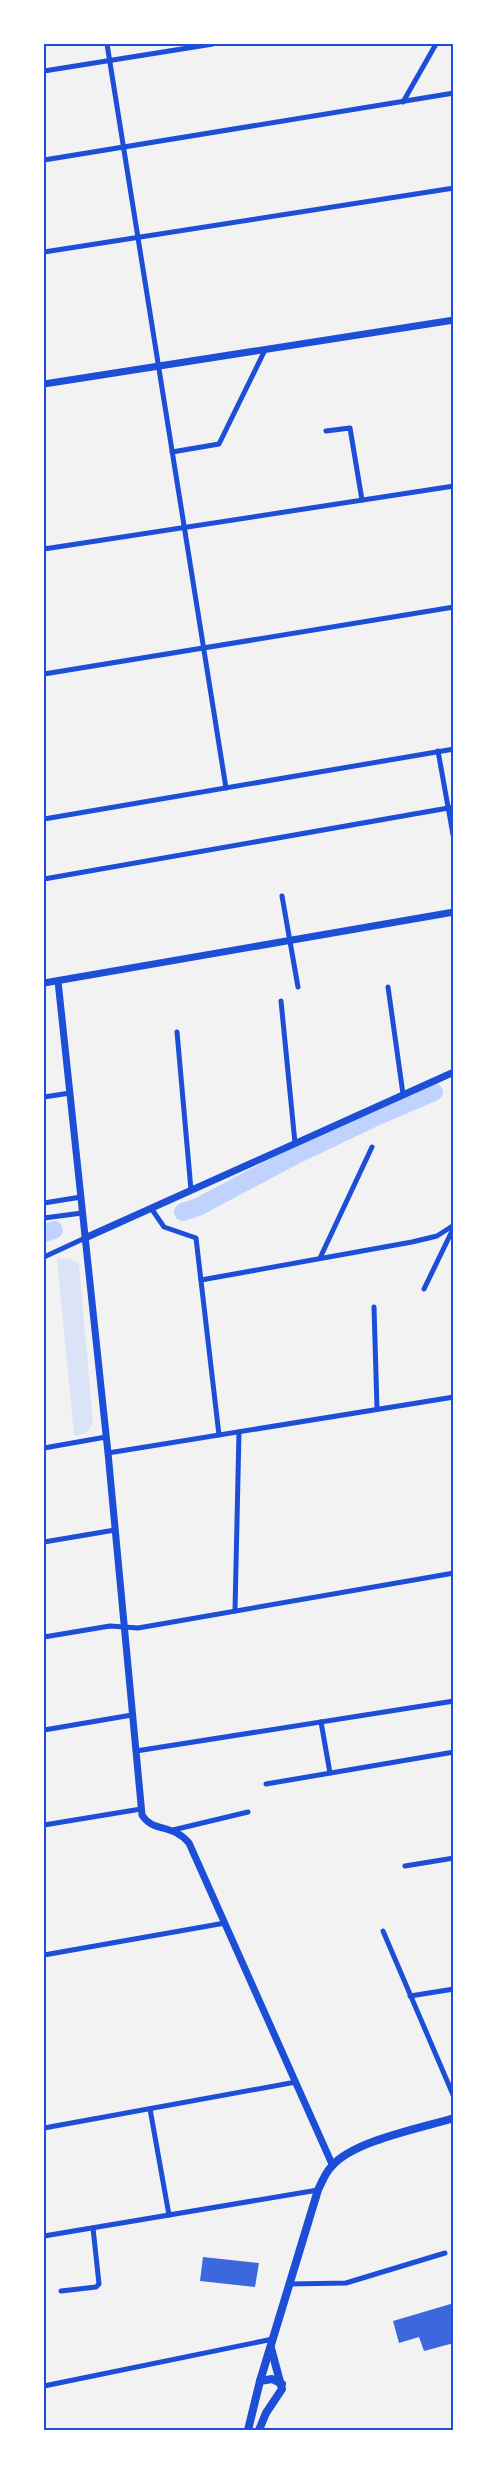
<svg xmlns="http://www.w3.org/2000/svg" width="497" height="2474" font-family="'Source Serif 4',serif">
<rect width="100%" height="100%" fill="#f2f2f2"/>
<path fill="#dbe4f7" d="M57,1258L71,1259L79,1264L93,1422C90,1431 84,1436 74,1435Z"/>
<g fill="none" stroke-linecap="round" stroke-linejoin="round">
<g stroke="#bfd3fe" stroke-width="18">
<path d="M183,1212L198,1207L292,1157L378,1116L434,1092"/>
<path d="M44,1233L54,1230"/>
</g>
</g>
<g fill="#3d67dc">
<path d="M203,2257L259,2263L255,2287L200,2281Z"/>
<path d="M454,2303V2343L424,2351L419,2337L399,2343L393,2321Z"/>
</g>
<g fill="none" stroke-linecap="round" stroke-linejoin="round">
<g stroke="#1d4ed8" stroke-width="5">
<path d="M107,44L226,788"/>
<path d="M44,71L213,44"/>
<path d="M403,102L436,44"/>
<path d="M44,160L454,93"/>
<path d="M44,252L454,188"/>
<path d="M326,431L350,428L362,500"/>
<path d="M172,452L219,444L265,350"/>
<path d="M44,549L454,486"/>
<path d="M44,674L454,607"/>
<path d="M438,751L454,840"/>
<path d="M44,819L454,749"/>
<path d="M44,879L454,807"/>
<path d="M282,896L298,987"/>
<path d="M388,987L403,1094"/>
<path d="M281,1001L295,1143"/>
<path d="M177,1032L191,1190"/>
<path d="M44,1097L70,1093"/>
<path d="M44,1203L81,1197"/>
<path d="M151,1208L164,1227L196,1238L219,1435"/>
<path d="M44,1218L82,1213"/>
<path d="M44,1257L85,1238"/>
<path d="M320,1258L372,1147"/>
<path d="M201,1280L412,1242L437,1236L454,1225"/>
<path d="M424,1289L454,1227"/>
<path d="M374,1307L377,1409"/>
<path d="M44,1448L106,1437"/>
<path d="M108,1453L454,1397"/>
<path d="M44,1542L115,1530"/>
<path d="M235,1611L239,1432"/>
<path d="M44,1637L110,1626L138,1628L454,1573"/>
<path d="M321,1722L330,1773"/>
<path d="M44,1730L132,1715"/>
<path d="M136,1751L454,1701"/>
<path d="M266,1784L454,1752"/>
<path d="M44,1825L141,1809"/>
<path d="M173,1830L248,1812"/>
<path d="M405,1866L454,1858"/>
<path d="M383,1931L454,2097"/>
<path d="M44,1955L225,1923"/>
<path d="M410,1996L454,1989"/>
<path d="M150,2109L169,2215"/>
<path d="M44,2128L296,2082"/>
<path d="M44,2236L318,2190"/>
<path d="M290,2284L346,2283L445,2253"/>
<path d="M61,2291L96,2287L99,2284L93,2228"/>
<path d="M44,2386L273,2339"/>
</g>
<g stroke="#1d4ed8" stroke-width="7">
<path d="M44,384L454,320"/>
<path d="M58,981L108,1453L142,1815C153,1833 172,1823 189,1843L332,2164"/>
<path d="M44,983L454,912"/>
<path d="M85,1238L454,1072"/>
</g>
<g stroke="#1d4ed8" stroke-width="8">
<path d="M260,2381L272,2379L282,2384"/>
<path d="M248,2430L260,2381L318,2190C322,2182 325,2173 332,2166C353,2141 421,2128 454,2118"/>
<path d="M259,2430L266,2413L282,2389L271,2348"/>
</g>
</g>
<rect width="497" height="2474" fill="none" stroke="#ffffff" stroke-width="90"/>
<rect x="45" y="45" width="407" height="2384" fill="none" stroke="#1d4ed8" stroke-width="2"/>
</svg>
